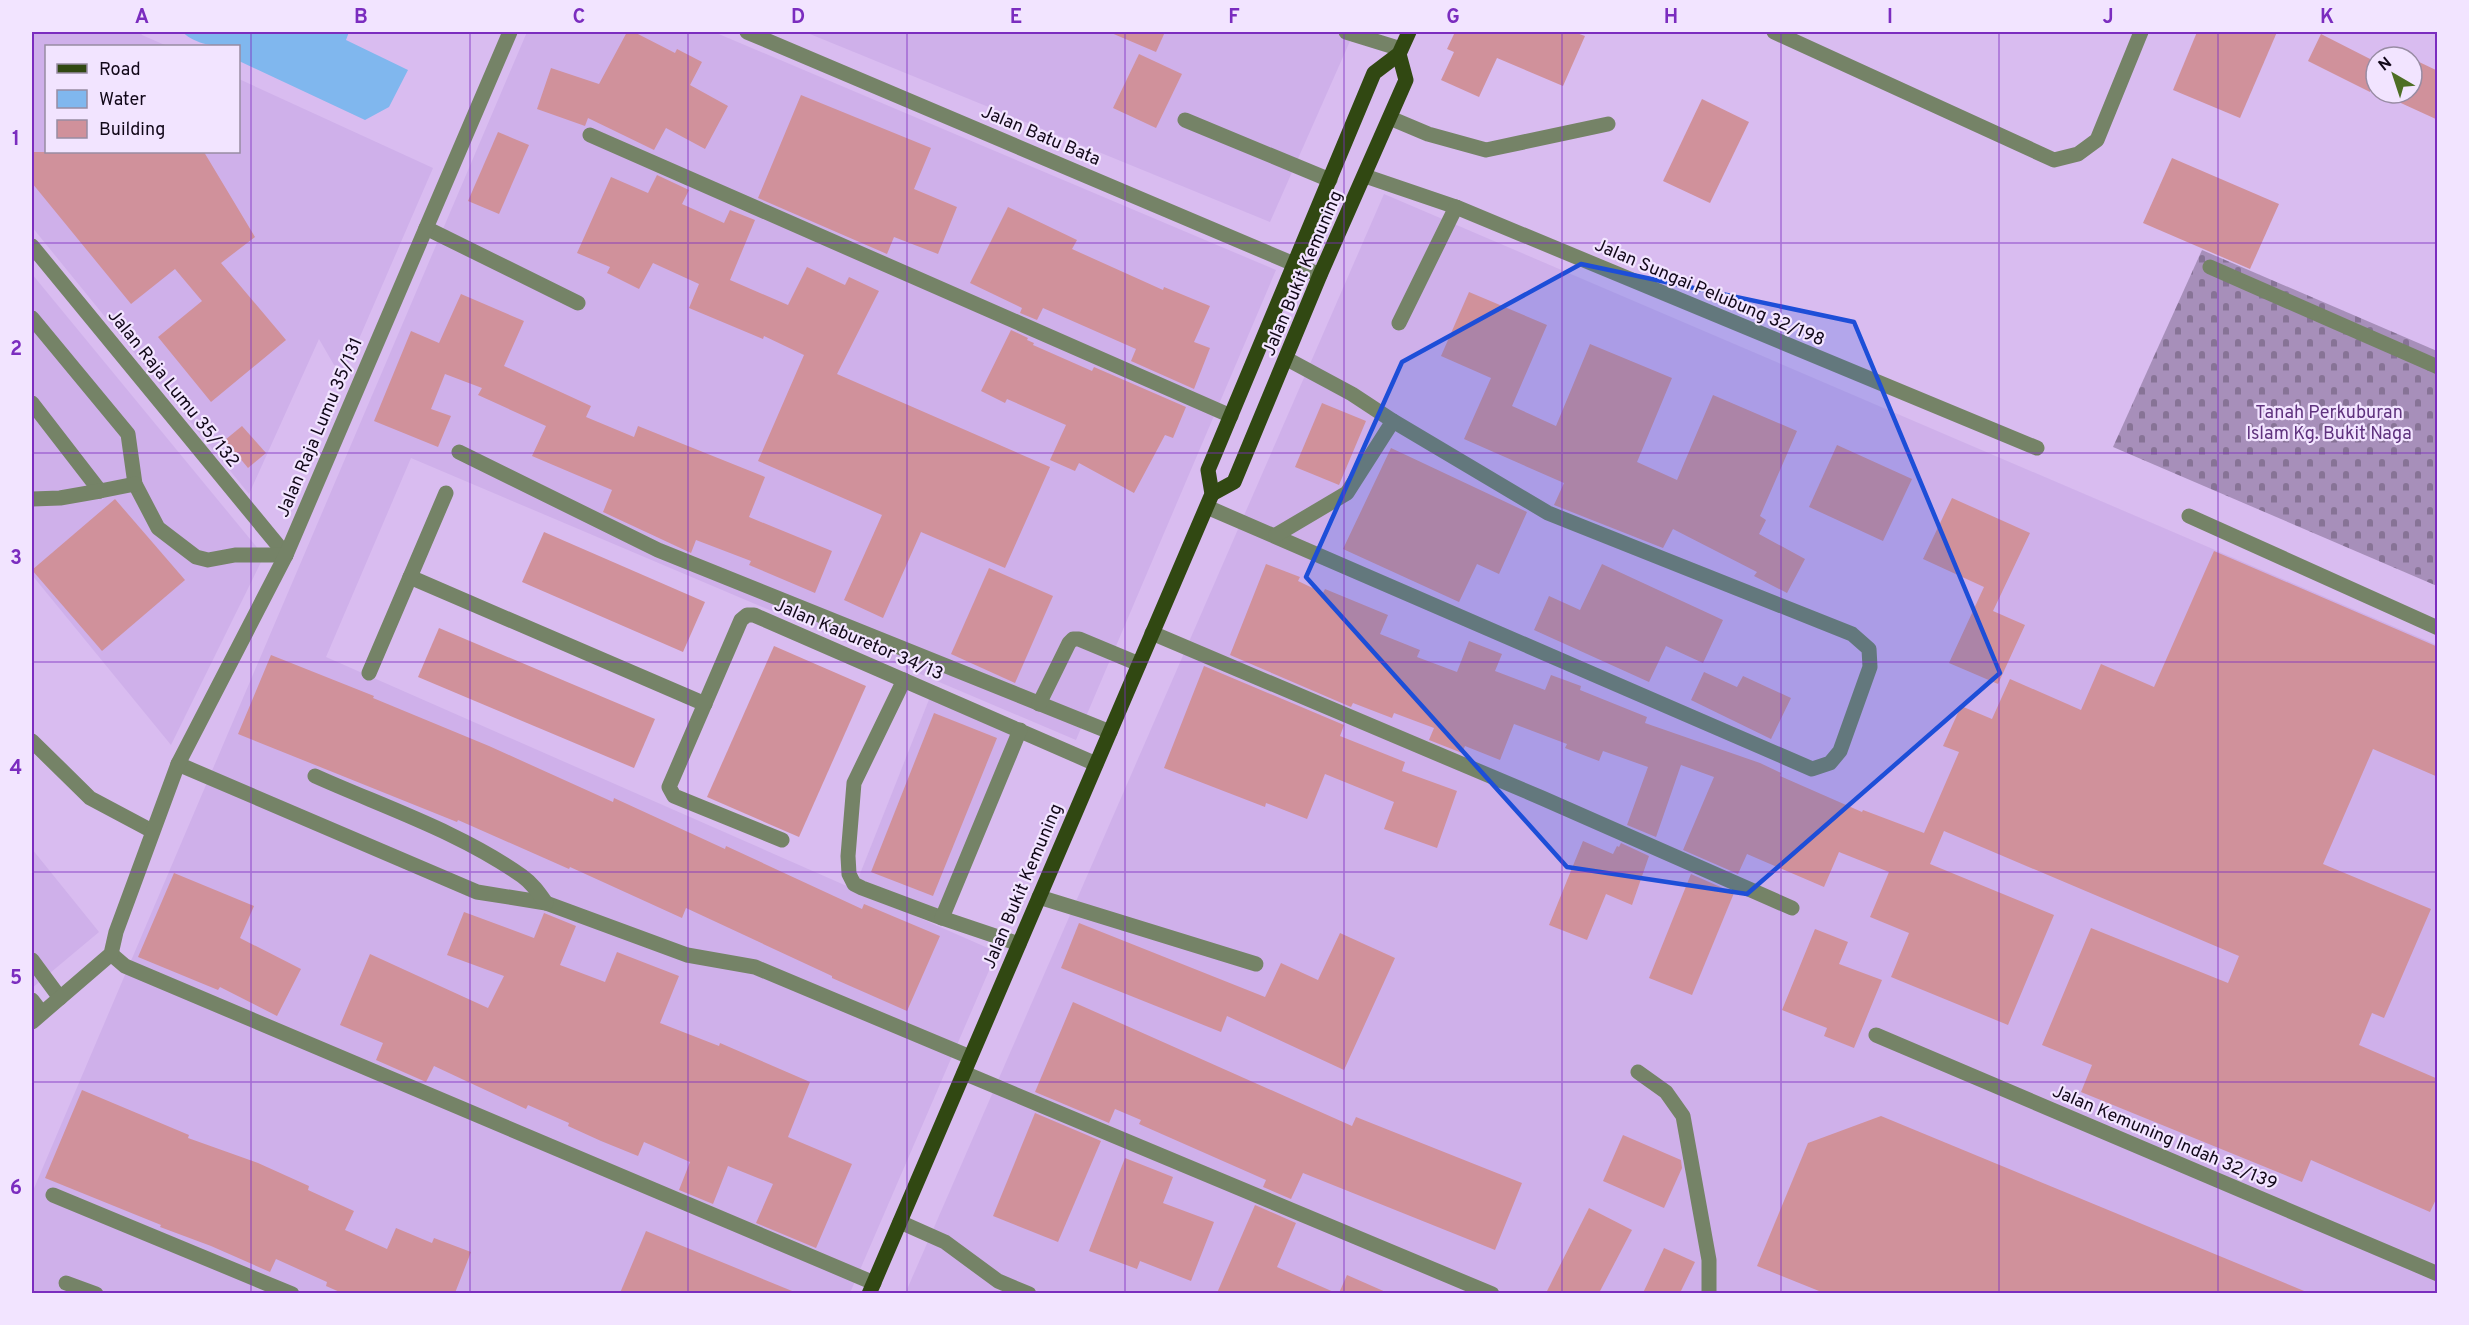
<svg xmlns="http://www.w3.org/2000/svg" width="2469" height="1325" font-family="Overpass,sans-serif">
<defs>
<pattern id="cemetery-stones" width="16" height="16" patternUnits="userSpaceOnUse" patternTransform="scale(1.5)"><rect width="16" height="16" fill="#a78fba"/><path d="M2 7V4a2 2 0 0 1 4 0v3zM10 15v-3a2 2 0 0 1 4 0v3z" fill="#877396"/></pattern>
</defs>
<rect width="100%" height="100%" fill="#d9bcf0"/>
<g fill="#cfb0ea">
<path d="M32,32H140L142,35L167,46H46V152H238L239,79L433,168L346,369L334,365L319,339L249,494L32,227Z"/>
<path d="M527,32H714L1276,270L1076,740L411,458L326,657L997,952L850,1293L32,1294V1193Z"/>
<path d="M805,32H1354L1270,222Z"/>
<path d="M1384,194L2437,645V1293L905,1294Z"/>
<path d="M32,274L264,556L171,745L32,575Z"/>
<path d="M930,697L1011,734L940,911L858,879Z"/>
<path d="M32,849L99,932L32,988Z"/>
</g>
<path fill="url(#cemetery-stones)" d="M2202,250L2437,351V586L2113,447Z"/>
<path fill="#80b7ee" d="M182,32H349L346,40L408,70L389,107L365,120L239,61L238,46C216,46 200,47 182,32Z"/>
<g fill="#d0919b">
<path d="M627,32H634L675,53L677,49L702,62L690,85L728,106L705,149L666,128L654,150L588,118L585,126L537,109L551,68L599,84Z"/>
<path d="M1109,32H1165L1156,52Z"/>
<path d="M1455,32H1574L1585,36L1563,86L1497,58L1479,97L1441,80L1454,52L1447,49Z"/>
<path d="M2197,32H2277L2240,118L2173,90Z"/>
<path d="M2321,34L2376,62V92L2371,89L2370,92L2308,61Z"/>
<path d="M1139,54L1182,74L1156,128L1113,108Z"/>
<path d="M2417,61L2438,71V120L2379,93H2412V71Z"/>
<path d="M801,95L931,148L914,189L957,207L938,254L894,237L887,254L758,198Z"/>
<path d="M1702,99L1749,122L1710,203L1663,181Z"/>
<path d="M498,132L529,145L499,214L468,201Z"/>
<path d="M32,152H204L255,237L221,263L286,340L211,402L158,337L202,301L175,269L131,304L32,183Z"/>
<path d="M2172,158L2279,204L2250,269L2143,223Z"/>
<path d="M657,175L689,190L682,204L724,223L730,210L755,220L730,280L788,305L807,267L845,285L849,277L879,291L837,374L1050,467L1005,568L921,532L883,618L844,600L882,515L758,461L804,355L764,336L763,339L689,308L699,284L653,263L639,289L607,273L610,267L577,253L611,177L648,193Z"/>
<path d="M1008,207L1077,240L1072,249L1163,290L1164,287L1210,306L1194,342L1210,348L1194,389L1131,361L1136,349L1043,308L1037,320L1020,313L1022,308L970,283Z"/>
<path d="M1469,292L1547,325L1512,406L1556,426L1590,344L1672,378L1637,462L1677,480L1713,395L1797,431L1760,516L1766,520L1759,534L1805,559L1787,593L1754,576L1757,572L1673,529L1663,548L1554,505L1564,483L1464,439L1491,378L1441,356Z"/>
<path d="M461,294L524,321L504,366L591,406L586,417L634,437L638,426L765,477L749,517L832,551L815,593L749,565L751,561L696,540L691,553L603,512L612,490L532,456L546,426L478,395L482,388L445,374L431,409L451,416L438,447L374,421L411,331L439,343Z"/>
<path d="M1011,330L1028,338L1027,340L1034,343L1033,345L1092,371L1094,367L1186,407L1173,438L1165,435L1134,493L1079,463L1075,471L1050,460L1066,425L1007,399L1005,403L981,391Z"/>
<path d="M1322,403L1366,421L1339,485L1295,467Z"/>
<path d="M242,426L266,453L248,468L225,440Z"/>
<path d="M1837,445L1912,479L1883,541L1809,507Z"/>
<path d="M1391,448L1527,512L1499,574L1477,564L1459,602L1343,549Z"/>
<path d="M1952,498L2030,533L1993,611L2025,625L1998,684L1949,663L1984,587L1923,559Z"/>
<path d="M115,499L185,580L102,651L32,570Z"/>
<path d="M544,532L705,602L683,652L522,582Z"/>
<path d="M2214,551L2438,647V777L2373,749L2323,864L2431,909L2384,1018L2372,1013L2359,1045L2438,1079V1195L2430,1212L2311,1160L2302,1182L2081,1092L2092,1065L2042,1045L2091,928L2228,983L2239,956L1944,831L1930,864L2054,915L2008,1025L1891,977L1909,933L1870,917L1889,872L1839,852L1824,887L1747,854L1738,874L1683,850L1714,777L1681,765L1656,837L1627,825L1648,767L1603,751L1599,761L1565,748L1567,744L1514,724L1500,760L1465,746L1462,753L1429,740L1434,728L1394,713L1392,718L1353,703L1351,707L1230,655L1266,564L1300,577L1298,581L1323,593L1325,589L1388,615L1380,634L1420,650L1417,657L1457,672L1469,641L1502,654L1495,671L1545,690L1551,675L1581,686L1580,690L1647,717L1645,723L1760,763L1781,773L1780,776L1862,812L1863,810L1924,833L1959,752L1943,746L1961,706L1992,719L2010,679L2081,710L2101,664L2154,687Z"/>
<path d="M1602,564L1723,620L1703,663L1666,646L1649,682L1534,630L1549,596L1580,610Z"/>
<path d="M989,568L1053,596L1015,683L951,654Z"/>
<path d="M439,628L655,719L634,768L418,677Z"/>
<path d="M774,646L866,686L799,837L707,797Z"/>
<path d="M271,655L374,696L373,698L489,746L613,802L614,798L725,849L726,846L862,909L864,904L940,936L907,1011L832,978V976L686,908L682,918L570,867L569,869L458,820L457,822L238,734Z"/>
<path d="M1204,666L1344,725L1340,736L1405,762L1402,771L1457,791L1437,848L1384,829L1394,802L1325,774L1307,819L1266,803L1265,807L1164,768Z"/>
<path d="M1704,672L1737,687L1743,676L1791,698L1771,739L1691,700Z"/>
<path d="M934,713L997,738L933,896L871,872Z"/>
<path d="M1583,841L1613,854L1617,846L1619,847L1621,843L1649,856L1632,905L1606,894L1587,940L1549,925Z"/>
<path d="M174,873L254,906L240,938L301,969L277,1016L220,987L218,990L138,957Z"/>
<path d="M1691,874L1734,893L1692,995L1649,978Z"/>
<path d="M464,912L534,938L544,913L576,926L560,965L605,982L617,952L679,976L660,1023L719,1046L720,1043L810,1082L788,1137L852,1164L816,1248L756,1223L773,1184L728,1166L713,1204L679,1190L690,1162L644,1142L638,1156L601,1141L568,1126L569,1123L528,1105L526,1109L434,1066L426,1082L376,1060L383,1043L340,1025L370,954L488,1008L504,976L447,955Z"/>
<path d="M1079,923L1265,997L1281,963L1318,980L1340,933L1395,958L1344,1070L1227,1016L1221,1032L1061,968Z"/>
<path d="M1815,929L1848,942L1839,964L1882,980L1854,1048L1824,1036L1827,1028L1782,1010Z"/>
<path d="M1073,1002L1352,1126L1356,1117L1522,1183L1495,1250L1303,1173L1291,1199L1263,1187L1266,1180L1139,1124L1141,1120L1115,1109L1109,1123L1035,1092Z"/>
<path d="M82,1090L189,1135L188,1138L258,1163L309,1186L308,1190L354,1211L345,1230L387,1249L396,1228L432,1243L434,1238L471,1252L455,1293H342L326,1286L327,1282L276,1259L270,1272L211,1246L160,1227L161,1225L45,1178Z"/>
<path d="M1035,1113L1101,1141L1058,1242L993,1216Z"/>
<path d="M1881,1116L2309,1293H1824L1757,1266L1808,1143Z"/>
<path d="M1623,1135L1681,1160L1682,1168L1664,1208L1603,1181Z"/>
<path d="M1125,1158L1173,1177L1163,1203L1214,1222L1191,1281L1140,1261L1137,1269L1089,1251Z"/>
<path d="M1255,1205L1296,1223L1277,1267L1336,1293H1217Z"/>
<path d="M1589,1208L1632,1230L1599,1293H1546Z"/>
<path d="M646,1231L797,1293H620Z"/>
<path d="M1664,1248L1695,1262L1680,1293H1643Z"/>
<path d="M1347,1275L1388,1293H1339Z"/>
</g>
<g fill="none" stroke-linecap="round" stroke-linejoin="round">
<g stroke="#758367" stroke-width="15">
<path d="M747,32L1320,275"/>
<path d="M1346,32L1401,49"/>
<path d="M1774,32L2054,160L2078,154L2097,140L2141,32"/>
<path d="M1390,118L1428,134L1486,150L1608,124"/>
<path d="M1185,120L1330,180"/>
<path d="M590,135L1231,416"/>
<path d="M1365,176L1456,207L2037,448"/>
<path d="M426,228L578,303"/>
<path d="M32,246L286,555"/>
<path d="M2210,267L2438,367"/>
<path d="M32,318L128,434L135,484L158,528L196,557L208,560L235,555H286"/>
<path d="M1399,323L1456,207"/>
<path d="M32,403L100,491L135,484"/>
<path d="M459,452L658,550L1110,732"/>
<path d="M32,499L60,498L100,491"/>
<path d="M1207,507L1812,769L1830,763L1840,751L1870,667L1869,649L1852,634L1548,513L1393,421L1352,394L1287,359"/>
<path d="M2189,516L2438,628"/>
<path d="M1276,535L1347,493L1393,421"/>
<path d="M410,577L705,704"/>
<path d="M1152,633L1542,798L1792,908"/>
<path d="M369,673L446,493"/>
<path d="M904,680L854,783L848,856L849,874L854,884L862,888L942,918"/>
<path d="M1039,704L1069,643L1073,639H1079L1139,664"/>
<path d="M32,741L90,798L152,831"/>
<path d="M178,764L477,892L546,903L687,955L755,967L970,1057"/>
<path d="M315,776C384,807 460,832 522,876C532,883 539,893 546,903"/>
<path d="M782,840L674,796L669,787L741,620L747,615H754L1096,764"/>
<path d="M1039,897L1256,964"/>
<path d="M1019,944L942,918L1020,730"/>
<path d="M111,954L125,966L874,1283"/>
<path d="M32,960L60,998"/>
<path d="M32,1000L42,1013"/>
<path d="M32,1022L111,954L116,932L178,764L286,555L510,32"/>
<path d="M1876,1035L2438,1274"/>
<path d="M1638,1072L1666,1092L1683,1116L1709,1260V1294"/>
<path d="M964,1073L1492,1294"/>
<path d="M53,1195L292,1294"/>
<path d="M900,1222L945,1242L998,1281L1029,1294"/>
<path d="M66,1283L96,1294"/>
</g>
<g stroke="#314812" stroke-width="15">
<path d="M1212,494L1234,482L1320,275L1406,80L1399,54"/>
<path d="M869,1294L1212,494L1208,470L1374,73L1399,54L1409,32"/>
</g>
</g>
<path fill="#1d4ed8" fill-opacity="0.2" stroke="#1d4ed8" stroke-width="4.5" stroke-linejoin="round" d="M1581,264L1854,322L2000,673L1747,894L1567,867L1306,577L1402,362Z"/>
<path fill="none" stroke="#7b2cbf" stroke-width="1.5" stroke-opacity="0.55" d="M251,32V1294M470,32V1294M688,32V1294M907,32V1294M1125,32V1294M1344,32V1294M1562,32V1294M1781,32V1294M1999,32V1294M2218,32V1294M32,243H2438M32,453H2438M32,662H2438M32,872H2438M32,1082H2438"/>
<g text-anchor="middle" stroke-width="4.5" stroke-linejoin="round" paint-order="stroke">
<g font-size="18" fill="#120819" stroke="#f2e4ff">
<text transform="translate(1041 135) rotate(23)" y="6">Jalan Batu Bata</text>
<text transform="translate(1302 273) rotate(-67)" y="6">Jalan Bukit Kemuning</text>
<text transform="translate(1710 292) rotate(23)" y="6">Jalan Sungai Pelubung 32/198</text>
<text transform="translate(174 388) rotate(51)" y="6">Jalan Raja Lumu 35/132</text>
<text transform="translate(319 427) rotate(-67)" y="6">Jalan Raja Lumu 35/131</text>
<text transform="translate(859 639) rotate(23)" y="6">Jalan Kaburetor 34/13</text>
<text transform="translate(1022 886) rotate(-67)" y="6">Jalan Bukit Kemuning</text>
<text transform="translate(2165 1137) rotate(23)" y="6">Jalan Kemuning Indah 32/139</text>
</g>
<g font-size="18" fill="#5f327e" stroke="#f2e4ff">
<text x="2329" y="418">Tanah Perkuburan<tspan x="2329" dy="21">Islam Kg. Bukit Naga</tspan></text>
</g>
</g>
<rect width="2469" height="1325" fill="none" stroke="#f2e4ff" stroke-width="66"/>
<rect x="45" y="45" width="195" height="108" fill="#f2e4ff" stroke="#988ca3" stroke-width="1.5"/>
<rect x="57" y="64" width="30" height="9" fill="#314812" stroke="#988ca3" stroke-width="1.5"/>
<text x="99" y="75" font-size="18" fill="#120819">Road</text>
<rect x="57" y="90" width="30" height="18" fill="#80b7ee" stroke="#988ca3" stroke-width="1.5"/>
<text x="99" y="105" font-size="18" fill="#120819">Water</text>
<rect x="57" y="120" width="30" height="18" fill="#d0919b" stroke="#988ca3" stroke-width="1.5"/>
<text x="99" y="135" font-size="18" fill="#120819">Building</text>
<g transform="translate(2394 75) rotate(321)"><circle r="28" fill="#f2e4ff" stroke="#988ca3" stroke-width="1.5"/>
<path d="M0-4.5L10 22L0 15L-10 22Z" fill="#4e6e24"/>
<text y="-9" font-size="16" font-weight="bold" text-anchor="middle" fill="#120819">N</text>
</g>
<rect x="33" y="33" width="2403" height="1259" fill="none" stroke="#7b2cbf" stroke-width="2"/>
<g font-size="20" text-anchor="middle" font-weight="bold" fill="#7b2cbf">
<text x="142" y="23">A</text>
<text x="361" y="23">B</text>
<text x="579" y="23">C</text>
<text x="798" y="23">D</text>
<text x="1016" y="23">E</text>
<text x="1234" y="23">F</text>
<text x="1453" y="23">G</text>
<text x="1671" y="23">H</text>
<text x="1890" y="23">I</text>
<text x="2108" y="23">J</text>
<text x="2327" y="23">K</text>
<text x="16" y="145">1</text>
<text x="16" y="355">2</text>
<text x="16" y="564">3</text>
<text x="16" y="774">4</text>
<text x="16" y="984">5</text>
<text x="16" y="1194">6</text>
</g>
</svg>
